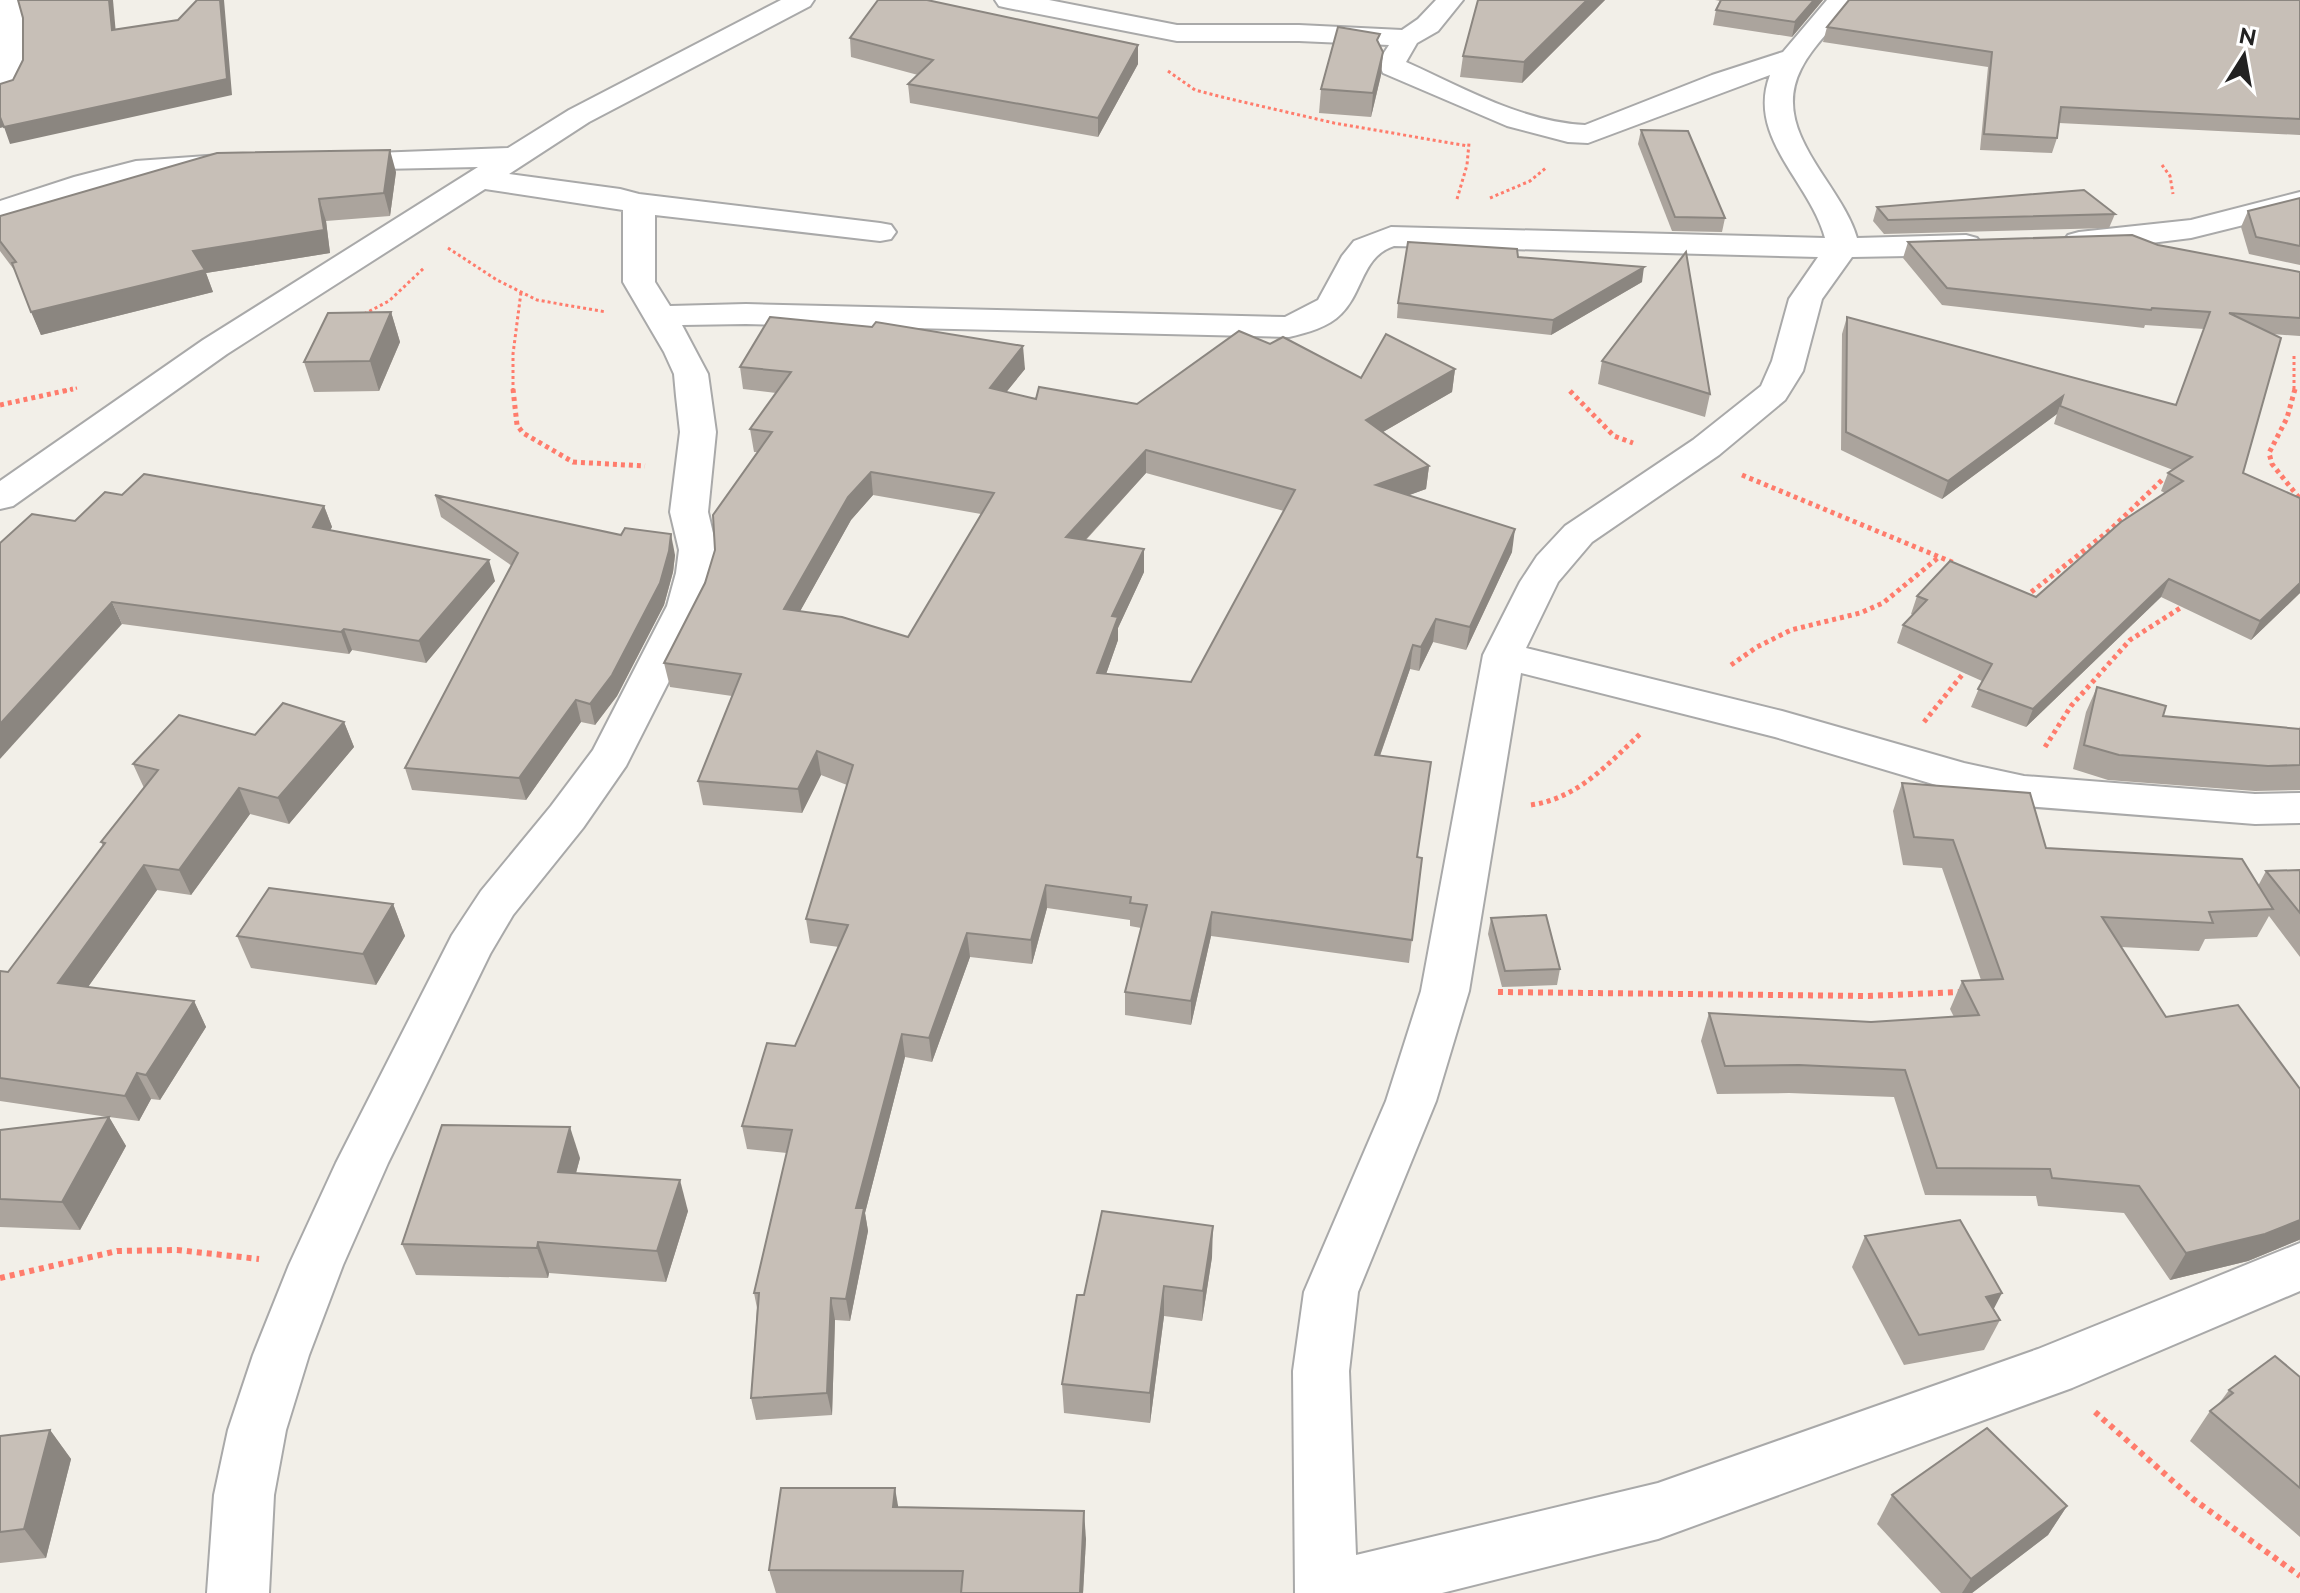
<svg xmlns="http://www.w3.org/2000/svg" width="2300" height="1593" font-family="Raleway,sans-serif">
<rect width="100%" height="100%" fill="#f2efe8"/>
<g fill="none" stroke-linecap="round" stroke-linejoin="round">
<defs>
<g id="minor">
<path d="M0,0H18C25,20 37,78 18,94C13,98 6,99 0,101Z"/>
<path d="M781,0H814L810,6L589,122L509,174L620,189L639,194L880,223L891,225L896,232L891,239L880,241L655,215V282L670,306L746,304L1285,317L1318,300L1342,256L1354,241L1391,227L1825,238C1810,182 1746,137 1770,75L1588,143L1568,142L1507,126L1383,73L1378,62L1389,45L1299,41H1177L1008,8L999,6L995,0H1049L1177,25H1299L1402,30L1418,19L1436,0H1463L1438,31L1417,43L1406,62C1462,87 1522,122 1585,125L1712,75L1783,52L1827,0H1854C1838,24 1814,43 1801,69C1769,132 1841,182 1857,238L1966,235L1977,238L1982,245L1977,252L1966,255L1852,257L1822,299L1803,371L1785,400L1719,455L1592,542L1558,582L1526,648L1782,711L1964,763L2024,776L2255,794L2300,793V823L2255,824L2024,806L1963,793L1775,737L1521,673L1469,991L1436,1101L1358,1292L1349,1371L1356,1555L1658,1483L2038,1349L2300,1243V1291L2072,1388L1658,1539L1442,1593H1295L1293,1371L1304,1292L1386,1101L1421,991L1483,655L1520,582L1537,556L1565,526L1693,440L1761,386L1772,361L1789,299L1818,257L1394,246C1362,256 1363,293 1341,314C1329,327 1306,333 1289,337L746,324L682,325L708,374L716,432L708,512L717,550L716,573L707,606L626,766L583,828L513,915L490,954L388,1163L343,1265L309,1355L286,1430L274,1495L269,1593H207L214,1495L228,1430L253,1355L289,1265L336,1163L452,935L481,891L551,806L593,750L667,606L676,573L679,550L670,512L680,432L676,396L674,374L664,352L623,282V210L485,189L227,354L13,506L0,509V481L203,340L478,167L332,170L321,167L317,161L321,155L508,148L569,110Z"/>
<path d="M235,154L246,157L250,163L246,169L136,179L0,220V201L74,177L136,161Z"/>
<path d="M2300,192V211L2191,238L2079,252L2068,249L2063,242L2068,235L2079,232L2191,220Z"/>
</g>
</defs>
<use href="#minor" stroke="#a9a9a9" stroke-width="4"/>
<g stroke="#ff7c6c" stroke-width="3" stroke-dasharray="3 3" stroke-linecap="butt">
<path d="M1168,71L1195,90L1226,98L1334,123L1468,146"/>
<path d="M2162,165L2170,176L2173,194"/>
<path d="M1490,198L1530,181L1547,167"/>
<path d="M1457,199L1467,165L1469,143"/>
<path d="M448,248L497,280L537,300L606,312"/>
<path d="M364,314L389,301L425,267"/>
<path d="M2294,356V391"/>
<path d="M64,391L77,388"/>
<path d="M513,391V354L521,292"/>
</g>
<g stroke="#ff7c6c" stroke-width="5" stroke-dasharray="4 4" stroke-linecap="butt">
<path d="M513,389L517,425L523,433L573,462L645,466"/>
<path d="M2295,389L2287,418L2269,453L2272,464L2300,499"/>
<path d="M1570,391L1614,436L1633,443"/>
<path d="M0,405L73,389"/>
<path d="M1742,475L1954,563"/>
<path d="M2025,597L2110,530L2163,479"/>
<path d="M1731,665L1757,647L1791,630L1860,613L1883,603L1939,557"/>
<path d="M1924,722L1966,670"/>
<path d="M2045,747L2071,706L2130,640L2185,605"/>
<path d="M1531,805C1578,798 1607,765 1640,734"/>
</g>
<g stroke="#ff7c6c" stroke-width="6" stroke-dasharray="5 5" stroke-linecap="butt">
<path d="M1498,992L1868,996L1960,992"/>
<path d="M0,1278L117,1251L177,1250L259,1259"/>
<path d="M2095,1412L2193,1499L2300,1576"/>
</g>
<use href="#minor" fill="#fff" fill-rule="evenodd"/>
</g>
<g fill="#aba49d" fill-rule="evenodd">
<path d="M1478,0H1605L1522,83L1460,77L1463,56Z"/>
<path d="M1715,0H1823L1792,37L1713,25L1716,10L1720,1Z"/>
<path d="M2300,0V135L2059,123L2057,138L2052,153L1980,150L1988,67L1823,42L1827,27Z"/>
<path d="M850,38L1138,64L1098,137L910,103L908,84L918,75L851,57Z"/>
<path d="M1379,44L1383,52L1381,75L1371,117L1319,113L1321,89Z"/>
<path d="M1641,130L1725,218L1722,232L1672,231L1638,144Z"/>
<path d="M396,172L390,216L326,221L330,253L206,273L213,292L41,335L15,271L0,251V216Z"/>
<path d="M2300,198V265L2249,254L2241,227L2248,211Z"/>
<path d="M1877,207L2115,214L2109,228L1884,234L1873,221Z"/>
<path d="M1908,242L2158,245L2300,272V336L2272,334L2243,473L2300,498V593L2251,640L2161,597L2026,727L1971,707L1982,681L1897,643L1903,625L1913,615L1911,614L1917,596L2036,597L2165,493L2161,491L2168,473L2173,470L2054,424L2057,414L1942,499L1841,450L1842,334L1847,317L2176,405L2204,329L2145,325L2144,328L1942,305L1903,258Z"/>
<path d="M1642,282L1551,335L1397,318L1398,303Z"/>
<path d="M391,312L400,342L379,391L314,392L304,362Z"/>
<path d="M1602,361L1710,394L1705,417L1598,384Z"/>
<path d="M740,367L1025,369L1006,392L1036,399L1137,404L1361,378L1455,369L1452,392L1383,432L1429,466L1426,489L1409,495L1512,552L1466,650L1433,642L1419,671L1410,669L1380,756L1418,858H1422L1409,963L1211,936L1191,1025L1125,1015V992L1141,928L1130,926V920L1047,908L1032,964L970,957L932,1062L905,1057L865,1213L868,1231L850,1321L835,1320L832,1415L756,1420L751,1398L757,1308L754,1293L787,1153L747,1149L742,1126L795,1046L839,947L810,943L806,919L847,785L821,775L802,813L703,805L698,781L732,696L670,687L664,663L705,583L758,452H754L750,429L776,393L743,389ZM1146,473L1284,511L1191,682L1106,674L1118,640V628L1144,572V549L1086,540ZM873,495L981,514L908,637L800,611L851,520Z"/>
<path d="M122,495L324,506L332,527L330,530L495,581L426,663L352,650L349,654L122,624L75,521Z"/>
<path d="M435,495L675,555L673,572L664,605L617,696L595,725L581,722L526,800L412,790L405,768L512,566L441,517Z"/>
<path d="M2097,687L2163,716L2299,729L2300,726V790L2255,791L2108,780L2073,769L2086,712Z"/>
<path d="M344,722L354,747L289,824L250,814L191,895L157,890L88,987L194,1001L206,1027L160,1100L151,1099L139,1121L109,1117L126,1146L80,1230L0,1227V1130L108,1117L0,1101V971L8,972L103,846L101,842L144,788L133,764L255,735Z"/>
<path d="M1902,783L2046,848L2258,886L2266,871L2300,870V957L2269,916L2257,937L2205,939L2199,951L2121,947L2166,1017L2300,1089V1241L2299,1240L2248,1261L2170,1280L2124,1213L2038,1206L2036,1196L1925,1195L1894,1097L1789,1093L1717,1094L1701,1041L1709,1013L1871,1022L1954,1017L1950,1009L1962,981L1981,980L1942,868L1903,865L1893,811Z"/>
<path d="M393,904L405,936L376,985L251,968L237,936Z"/>
<path d="M1491,918L1560,969L1557,985L1502,987L1488,934Z"/>
<path d="M580,1158L576,1173L688,1211L666,1282L549,1273L548,1278L416,1275L402,1244Z"/>
<path d="M1865,1236L1994,1309L2000,1320L1984,1350L1904,1365L1852,1267Z"/>
<path d="M1212,1257L1202,1321L1164,1316L1150,1423L1064,1413L1062,1384L1084,1295Z"/>
<path d="M2300,1377V1537L2190,1441L2210,1411L2218,1405L2229,1390Z"/>
<path d="M50,1430L71,1459L46,1558L0,1563V1436Z"/>
<path d="M1892,1495L2067,1506L2048,1535L1972,1593H1941L1877,1524Z"/>
<path d="M898,1507L1086,1539L1083,1593H776L769,1570Z"/>
</g>
<g fill="#8b8680">
<path d="M109,0H113L117,46L112,30Z"/>
<path d="M220,0H224L232,95L10,144L4,127L0,128V116Z"/>
<path d="M1587,0H1605L1522,83L1524,62Z"/>
<path d="M1814,0H1823L1792,37L1795,22Z"/>
<path d="M1138,45V64L1098,137V118Z"/>
<path d="M1383,52L1381,75L1371,117L1373,93Z"/>
<path d="M390,150L396,172L390,216L384,193Z"/>
<path d="M319,199L326,221L330,253L206,273L213,292L41,335L31,312L193,251Z"/>
<path d="M1644,267L1642,282L1551,335L1553,320Z"/>
<path d="M391,312L400,342L379,391L370,361Z"/>
<path d="M1023,346L1025,369L991,411L990,388Z"/>
<path d="M1455,369L1452,392L1364,443L1366,420Z"/>
<path d="M2063,396L2057,414L1942,499L1948,481Z"/>
<path d="M1146,450V473L1067,560L1066,537Z"/>
<path d="M1429,466L1426,489L1374,508L1376,485Z"/>
<path d="M871,472L873,495L851,520L788,633L784,609L848,497Z"/>
<path d="M324,506L332,527L320,549L313,527Z"/>
<path d="M1515,529L1512,552L1466,650L1470,627Z"/>
<path d="M671,534L675,555L673,572L664,605L617,696L595,725L590,704Z"/>
<path d="M1144,549V572L1118,628V640L1098,697L1097,673L1112,616Z"/>
<path d="M489,560L495,581L426,663L419,641Z"/>
<path d="M2169,579L2161,597L2026,727L2033,709Z"/>
<path d="M2300,583V593L2251,640L2260,621Z"/>
<path d="M112,602L122,624L0,759V724Z"/>
<path d="M1436,619L1433,642L1419,671L1421,647Z"/>
<path d="M344,629L352,650L349,654L341,632Z"/>
<path d="M1413,645L1410,669L1372,778L1375,755Z"/>
<path d="M576,700L581,722L526,800L519,778Z"/>
<path d="M344,722L354,747L289,824L278,798Z"/>
<path d="M817,751L821,775L802,813L798,789Z"/>
<path d="M239,788L250,814L191,895L179,870Z"/>
<path d="M144,865L157,890L73,1008L58,983Z"/>
<path d="M1046,885L1047,908L1032,964L1031,940Z"/>
<path d="M393,904L405,936L376,985L363,954Z"/>
<path d="M1212,912L1211,936L1191,1025V1001Z"/>
<path d="M967,933L970,957L932,1062L929,1038Z"/>
<path d="M194,1001L206,1027L160,1100L146,1075Z"/>
<path d="M902,1034L905,1057L865,1213L868,1231L850,1321L846,1299L856,1208Z"/>
<path d="M137,1073L151,1099L139,1121L125,1096Z"/>
<path d="M109,1117L126,1146L80,1230L62,1202Z"/>
<path d="M570,1127L580,1158L568,1202L558,1172Z"/>
<path d="M680,1180L688,1211L666,1282L657,1251Z"/>
<path d="M2300,1220V1239L2299,1240L2248,1261L2170,1280L2186,1253Z"/>
<path d="M1213,1226L1212,1257L1202,1321L1203,1291Z"/>
<path d="M538,1242L549,1273L548,1278L537,1248Z"/>
<path d="M1164,1286V1316L1150,1423V1393Z"/>
<path d="M2002,1293L1987,1322L1986,1297Z"/>
<path d="M831,1298L835,1320L832,1415L827,1393Z"/>
<path d="M50,1430L71,1459L46,1558L24,1529Z"/>
<path d="M895,1488L900,1517L893,1507Z"/>
<path d="M2067,1506L2048,1535L1972,1593H1962L1971,1579Z"/>
<path d="M1084,1511L1086,1539L1083,1593H1080Z"/>
</g>
<g fill="#c7bfb7" stroke="#8b8680" stroke-width="2" fill-rule="evenodd">
<path d="M18,0H109L112,30L178,20L197,0H220L227,79L4,127L0,117V84L13,80L23,60V18Z"/>
<path d="M878,0H927L1138,45L1098,118L908,84L933,60L850,38Z"/>
<path d="M1478,0H1587L1524,62L1463,56Z"/>
<path d="M1721,0H1814L1795,22L1716,10Z"/>
<path d="M1849,0H2300V119L2061,107L2057,138L1984,134L1992,52L1827,27Z"/>
<path d="M1338,27L1380,34L1377,40L1383,52L1373,93L1321,89Z"/>
<path d="M1641,130L1688,131L1725,218L1675,217Z"/>
<path d="M390,150L384,193L319,199L324,230L193,251L205,270L31,312L12,263L16,262L0,241V216L217,153Z"/>
<path d="M2084,190L2115,214L1888,220L1877,207Z"/>
<path d="M2300,198V246L2256,237L2248,211Z"/>
<path d="M2132,235L2158,245L2300,272V318L2229,313L2281,338L2243,473L2300,498V583L2260,621L2169,579L2033,709L1978,689L1992,664L1903,625L1927,600L1917,596L1950,561L2036,597L2121,522L2183,481L2168,473L2192,457L2060,406L2063,396L1948,481L1846,432L1847,317L2176,405L2210,312L2152,308L2151,310L1947,288L1908,242Z"/>
<path d="M1408,242L1517,249L1518,257L1644,267L1553,320L1398,303Z"/>
<path d="M1686,252L1710,394L1602,361Z"/>
<path d="M391,312L370,361L304,362L328,313Z"/>
<path d="M770,317L872,327L876,322L1023,346L990,388L1036,399L1039,387L1137,404L1239,331L1270,344L1283,337L1361,378L1386,334L1455,369L1366,420L1429,466L1376,485L1515,529L1470,627L1436,619L1421,647L1413,645L1375,755L1431,762L1417,857L1422,858L1412,940L1212,912L1191,1001L1125,992L1147,905L1130,903L1131,897L1046,885L1031,940L967,933L929,1038L902,1034L856,1208H864L846,1299L831,1298L827,1393L751,1398L759,1293H754L792,1130L742,1126L767,1043L795,1046L848,925L806,919L853,765L817,751L798,789L698,781L741,674L664,663L705,583L715,550L713,515L772,432L750,429L791,372L740,367ZM1146,450L1295,490L1191,682L1097,673L1118,617L1112,616L1144,549L1066,537ZM871,472L994,493L908,637L842,617L784,609L848,497Z"/>
<path d="M144,474L324,506L313,527L489,560L419,641L344,629L341,632L112,602L0,724V543L32,514L75,521L105,492L122,495Z"/>
<path d="M435,495L621,535L625,528L671,534L669,551L660,583L612,675L590,704L576,700L519,778L405,768L518,553Z"/>
<path d="M2097,687L2166,706L2163,716L2300,729V765L2268,766L2119,755L2084,745Z"/>
<path d="M283,703L344,722L278,798L239,788L179,870L144,865L58,983L194,1001L146,1075L137,1073L125,1096L0,1078V971L8,972L105,843L101,842L158,770L133,764L179,715L255,735Z"/>
<path d="M1902,783L2030,793L2046,848L2242,859L2273,909L2209,912L2213,923L2102,917L2166,1017L2238,1005L2300,1089V1220L2265,1234L2186,1253L2139,1186L2052,1178L2050,1169L1937,1168L1905,1070L1799,1065L1725,1066L1709,1013L1871,1022L1979,1015L1962,981L2003,979L1953,840L1914,837Z"/>
<path d="M2300,870V913L2266,871Z"/>
<path d="M269,888L393,904L363,954L237,936Z"/>
<path d="M1546,915L1560,969L1505,971L1491,918Z"/>
<path d="M109,1117L62,1202L0,1199V1130Z"/>
<path d="M442,1125L570,1127L558,1172L680,1180L657,1251L538,1242L537,1248L402,1244Z"/>
<path d="M1102,1211L1213,1226L1203,1291L1164,1286L1150,1393L1062,1384L1077,1295H1084Z"/>
<path d="M1960,1220L2002,1293L1986,1297L2000,1320L1919,1335L1865,1236Z"/>
<path d="M2275,1356L2300,1377V1488L2210,1411L2233,1393L2229,1390Z"/>
<path d="M1987,1428L2067,1506L1971,1579L1892,1495Z"/>
<path d="M50,1430L24,1529L0,1532V1436Z"/>
<path d="M781,1488H895L893,1507L1084,1511L1080,1593H961L963,1571L769,1570Z"/>
</g>
<g transform="translate(2244 56) rotate(11)" stroke="#ffffff" stroke-width="6" paint-order="stroke">
<path d="M0-6L14 30L0 20L-14 30Z" fill="#222222"/>
<text y="-12" font-size="22" font-weight="bold" text-anchor="middle" fill="#222222">N</text>
</g>
</svg>
